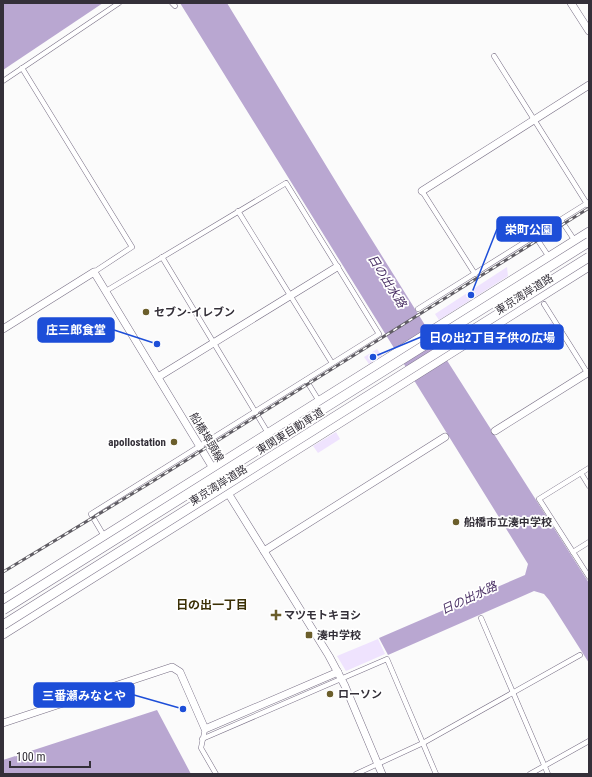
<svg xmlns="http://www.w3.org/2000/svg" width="592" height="777" font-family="'Roboto Condensed','Noto Sans JP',sans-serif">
<rect width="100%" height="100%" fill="#fbfbfb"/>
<g fill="#efe3fe">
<path d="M507,267L508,276L439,320L435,314Z"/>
<path d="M552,322L558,332L536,345L531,336Z"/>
<path d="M377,349L382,356L369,364L364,357Z"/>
<path d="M336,432L340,439L318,453L313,446Z"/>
<path d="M378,639L385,654L346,671L337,656Z"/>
</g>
<g fill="#b9a7d1">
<path d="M3,3H103L3,70Z"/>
<path d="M180,3H227L344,195L448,362L589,583V663L549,600L544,594L534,591L388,655L379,638L525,575L528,564Z"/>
<path d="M157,710L191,774H3V760Z"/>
</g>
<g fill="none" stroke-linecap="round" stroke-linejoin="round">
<defs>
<g id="street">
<path d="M172,3L175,6"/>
<path d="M494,56L589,207"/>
<path d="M22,68L132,247L94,272"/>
<path d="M3,81L119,3"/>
<path d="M422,191L475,274"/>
<path d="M238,211L332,363"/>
<path d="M561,220L575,241"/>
<path d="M535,236L549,257"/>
<path d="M162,257L268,433"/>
<path d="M544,304L588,374"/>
<path d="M418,309L589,202"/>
<path d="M306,380L319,401"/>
<path d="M589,468L539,499L589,577"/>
<path d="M581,473L589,486"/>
<path d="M104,536L91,514L379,334L286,183L106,291"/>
<path d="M573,552L589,542"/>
<path d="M481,618L548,774"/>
<path d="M205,729L201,748L216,774"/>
<path d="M202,739L387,659L436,774"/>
<path d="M356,774L423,743L580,655"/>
<path d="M530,774L589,741"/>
</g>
<g id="secondary">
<path d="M571,3L589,31"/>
<path d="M422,191L589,85"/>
<path d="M3,329L94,272L228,493L329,656L345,686L382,774"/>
<path d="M158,377L337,267"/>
<path d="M495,431L589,372"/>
<path d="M264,551L445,437"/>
<path d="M3,723L172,667L180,672L205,729L338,672"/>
</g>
<g id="highway">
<path d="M3,600L589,232"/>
<path d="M3,634L589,266"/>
</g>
</defs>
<use href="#street" stroke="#786f85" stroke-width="5.5"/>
<use href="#secondary" stroke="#786f85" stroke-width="8"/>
<use href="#highway" stroke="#786f85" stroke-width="10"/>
<use href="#street" stroke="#fff" stroke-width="4.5"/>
<use href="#secondary" stroke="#fff" stroke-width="7"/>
<use href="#highway" stroke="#fff" stroke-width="9"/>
<defs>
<path id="rail" d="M3,572L150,483L589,208"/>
</defs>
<use href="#rail" stroke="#605d64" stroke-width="3"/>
<use href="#rail" stroke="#fff" stroke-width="1.5" stroke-dasharray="4.5" stroke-linecap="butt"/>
<defs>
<g id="highway-bridge">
<path d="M3,610L589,242"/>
<path d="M3,625L589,257"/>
</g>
</defs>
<use href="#highway-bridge" stroke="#786f85" stroke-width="10" stroke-linecap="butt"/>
<use href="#highway-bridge" stroke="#fff" stroke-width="9"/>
</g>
<g fill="#6b5e2b" stroke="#fff" stroke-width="1.5">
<circle cx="146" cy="312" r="4"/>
<circle cx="174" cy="442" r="4"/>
<circle cx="456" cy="522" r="4"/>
<path d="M274 609h4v4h4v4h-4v4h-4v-4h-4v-4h4z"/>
<rect x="305" y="631" width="8" height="8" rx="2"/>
<circle cx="330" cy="694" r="4"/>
</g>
<g text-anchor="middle" stroke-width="3.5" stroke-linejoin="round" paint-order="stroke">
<g font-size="11" fill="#343039" stroke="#fff">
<text transform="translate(524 294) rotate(-32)" y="4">東京湾岸道路</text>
<text transform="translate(290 431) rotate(-32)" y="4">東関東自動車道</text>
<text transform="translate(207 437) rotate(59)" y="4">船橋埠頭線</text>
<text transform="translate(218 485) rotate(-32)" y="4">東京湾岸道路</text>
</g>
<g font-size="11" font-weight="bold" fill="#343039" stroke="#fff" text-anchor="start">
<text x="154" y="316">セブン-イレブン</text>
<text x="166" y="446" text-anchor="end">apollostation</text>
<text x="464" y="526">船橋市立湊中学校</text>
<text x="284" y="619">マツモトキヨシ</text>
<text x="317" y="639">湊中学校</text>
<text x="338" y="698">ローソン</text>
</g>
<g font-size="12" font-style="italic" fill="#492f64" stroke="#fff">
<text transform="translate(387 281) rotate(58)" y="4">日の出水路</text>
<text transform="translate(469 598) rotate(-25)" y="4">日の出水路</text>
</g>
<g font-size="12" font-weight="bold" fill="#3b3005" stroke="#fff">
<text x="212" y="609">日の出一丁目</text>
</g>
</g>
<path fill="none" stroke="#1d4ed8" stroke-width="1.5" d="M471 295L497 229M157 344L114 330M373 357L421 337M183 709L134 695"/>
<g fill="#1d4ed8" stroke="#fff" stroke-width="1.5">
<circle cx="471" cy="295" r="4"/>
<circle cx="157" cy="344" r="4"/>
<circle cx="373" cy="357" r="4"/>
<circle cx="183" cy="709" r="4"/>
</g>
<g fill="#1d4ed8" stroke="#1d4ed8" stroke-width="1.5">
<rect x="497" y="217" width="64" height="24" rx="4"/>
<rect x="38" y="318" width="76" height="24" rx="4"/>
<rect x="421" y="325" width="142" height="24" rx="4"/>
<rect x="34" y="683" width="100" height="24" rx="4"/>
</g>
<g font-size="12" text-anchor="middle" font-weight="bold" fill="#fff">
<text x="529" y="234">栄町公園</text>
<text x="76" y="334">庄三郎食堂</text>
<text x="492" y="342">日の出2丁目子供の広場</text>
<text x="84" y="700">三番瀬みなとや</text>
</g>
<rect width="592" height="777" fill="none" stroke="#343039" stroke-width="8"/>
<path d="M10 761v6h80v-6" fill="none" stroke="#343039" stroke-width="2"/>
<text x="16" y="761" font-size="12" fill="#343039" stroke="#ffffff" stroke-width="3" paint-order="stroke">100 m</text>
</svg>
